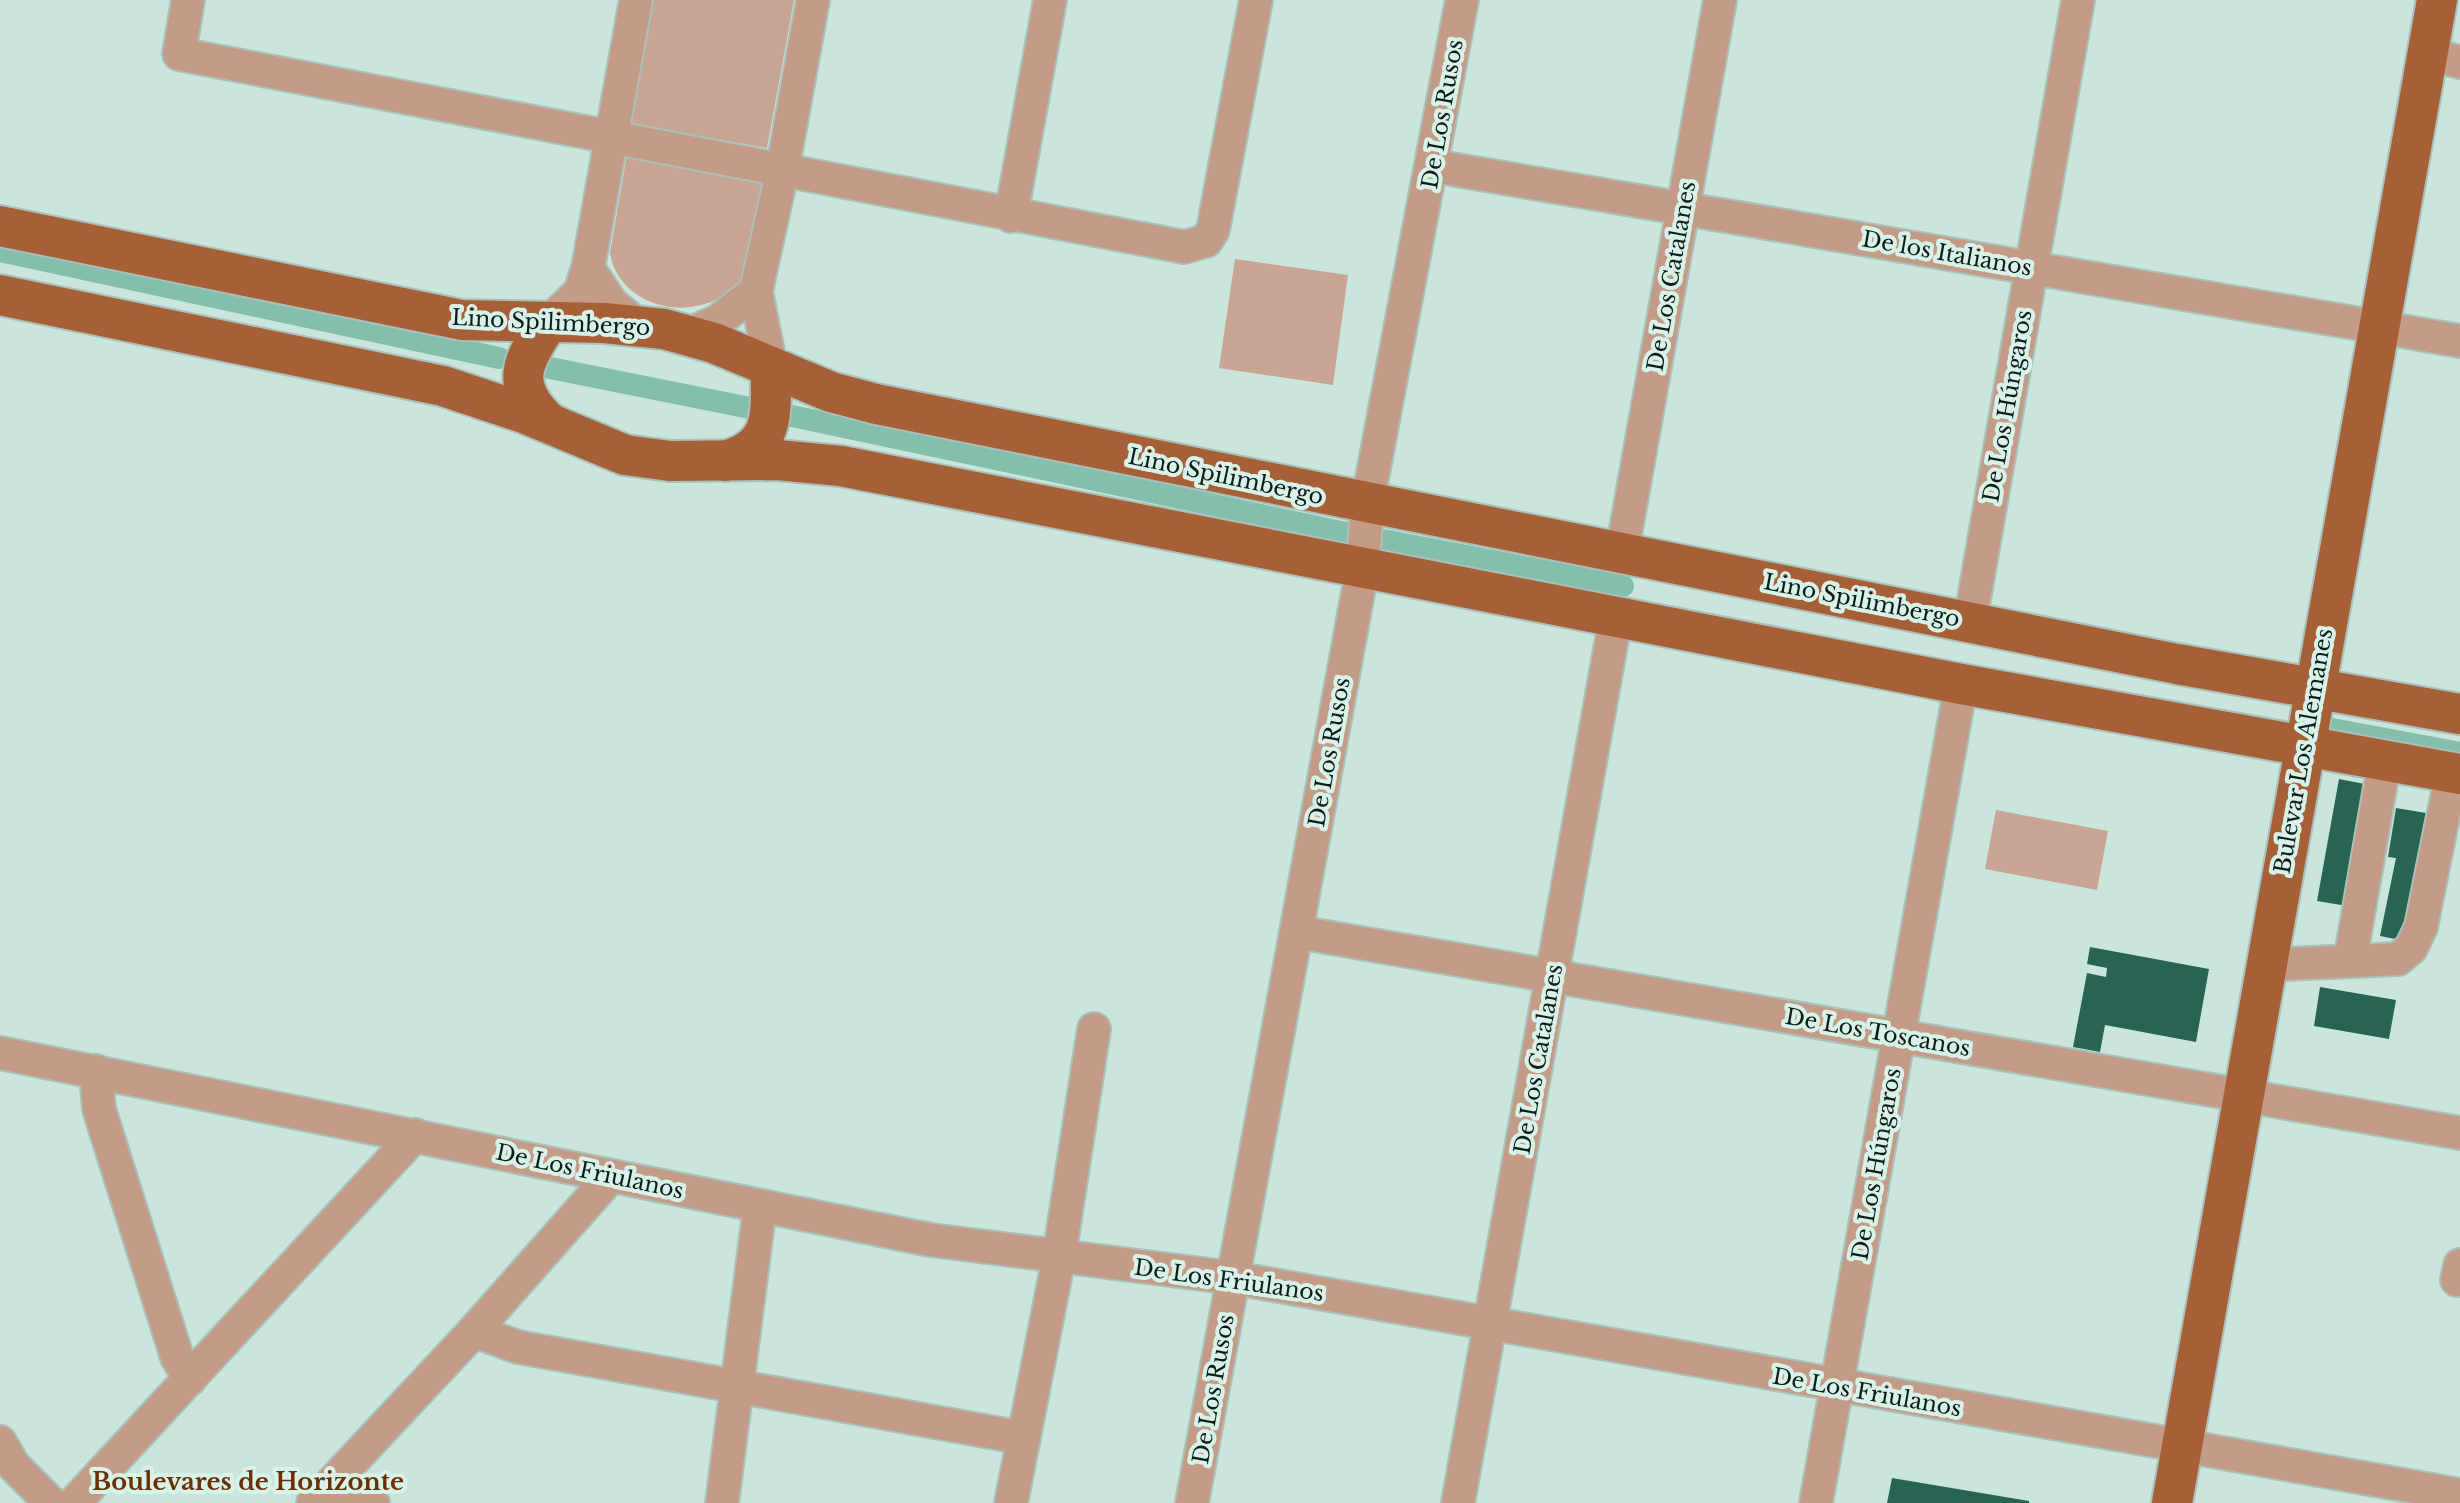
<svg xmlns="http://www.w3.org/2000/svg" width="2460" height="1503" font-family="'Libre Baskerville',serif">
<rect width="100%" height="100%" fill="#cae6dc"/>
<g fill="#c8a594">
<path d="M653,0H794L767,148L631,124Z"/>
<path d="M627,154L764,180L746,272L732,294C720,298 708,304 696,306C658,314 616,292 610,253Z"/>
<path d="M1235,259L1348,275L1333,385L1219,368Z"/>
<path d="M1996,810L2108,831L2097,890L1985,869Z"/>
</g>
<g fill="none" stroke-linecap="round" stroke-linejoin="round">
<g stroke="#83bfac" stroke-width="22">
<path d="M0,251L499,358"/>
<path d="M550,368L755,409"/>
<path d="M792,416L1346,533"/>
<path d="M1383,540L1623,586"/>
<path d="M2332,729L2460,753"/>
</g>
</g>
<g fill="#286454">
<path d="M2339,779L2375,786L2353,907L2317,901Z"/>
<path d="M2396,808L2438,815L2410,942L2380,936L2396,858L2388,857Z"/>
<path d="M2090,947L2209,969L2196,1042L2105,1025L2100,1052L2073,1047L2087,973L2106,977L2107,968L2087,964Z"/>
<path d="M2320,987L2396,1000L2389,1039L2314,1026Z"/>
<path d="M1892,1478L2029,1501V1503H1887Z"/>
</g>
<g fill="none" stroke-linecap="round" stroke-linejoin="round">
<defs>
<g id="minor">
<path d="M188,0L179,54L1184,247L1206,241L1213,230L1256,0"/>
<path d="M2427,54L2460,62"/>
<path d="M1433,166L2460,341"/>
<path d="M1011,216L1050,0"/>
<path d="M588,268L636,0"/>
<path d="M756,291L782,172L813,0"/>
<path d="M548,323L580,292L588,268L612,304L637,324"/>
<path d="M689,334L718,321L756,291L771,368"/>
<path d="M1622,552L1720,0"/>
<path d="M1970,622L2078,0"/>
<path d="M1297,932L2460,1133"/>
<path d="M2350,961L2385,759"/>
<path d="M2266,965L2398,959L2411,948L2421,927L2452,772"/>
<path d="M0,1053L931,1240L1234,1278L2460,1495"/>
<path d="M96,1071L99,1109L177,1357L190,1379"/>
<path d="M2457,1280L2460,1265"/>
<path d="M474,1331L518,1347L1024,1438"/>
<path d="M0,1442L14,1466L51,1503"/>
<path d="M329,1486L349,1497L373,1503"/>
<path d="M74,1503L415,1135"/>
<path d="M313,1503L474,1331L611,1176"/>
<path d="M722,1503L760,1206"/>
<path d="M1011,1503L1059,1257L1094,1029"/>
<path d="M1192,1503L1363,565L1367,505L1462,0"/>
<path d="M1458,1503L1616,616"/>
<path d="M1816,1503L1961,684"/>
</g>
<g id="major">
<path d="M0,226L462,320L604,323L664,329L714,343L831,392L876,404L2177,664L2460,714"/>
<path d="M0,295L443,386L524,413L625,455L670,461L777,460L841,466L1961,684L2460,774"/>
<path d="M548,323C520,363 510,387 549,423"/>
<path d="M725,461C778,446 770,412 771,368"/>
<path d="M2172,1503L2437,0"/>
</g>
</defs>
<use href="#minor" stroke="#a9c1b9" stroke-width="36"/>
<use href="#major" stroke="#a9c1b9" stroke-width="44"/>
<use href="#minor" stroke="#c49b86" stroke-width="32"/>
<use href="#major" stroke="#a75f37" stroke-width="40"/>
</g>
<g text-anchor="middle" stroke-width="8" stroke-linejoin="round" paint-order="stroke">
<g font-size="22" fill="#111b18" stroke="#d7f3e9">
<text transform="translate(1442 114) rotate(-80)" y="8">De Los Rusos</text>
<text transform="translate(1947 253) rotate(10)" y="8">De los Italianos</text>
<text transform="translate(1671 276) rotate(-80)" y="8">De Los Catalanes</text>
<text transform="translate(551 322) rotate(3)" y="8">Lino Spilimbergo</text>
<text transform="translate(2007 406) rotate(-80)" y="8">De Los Húngaros</text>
<text transform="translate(1226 476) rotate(12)" y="8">Lino Spilimbergo</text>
<text transform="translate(1862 600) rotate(11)" y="8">Lino Spilimbergo</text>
<text transform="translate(2303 751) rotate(-80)" y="8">Bulevar Los Alemanes</text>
<text transform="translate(1329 752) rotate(-80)" y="8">De Los Rusos</text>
<text transform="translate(1878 1032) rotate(10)" y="8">De Los Toscanos</text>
<text transform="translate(1538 1059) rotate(-80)" y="8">De Los Catalanes</text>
<text transform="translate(1876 1164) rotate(-80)" y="8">De Los Húngaros</text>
<text transform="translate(590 1171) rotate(12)" y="8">De Los Friulanos</text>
<text transform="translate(1229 1280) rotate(8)" y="8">De Los Friulanos</text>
<text transform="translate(1213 1389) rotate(-80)" y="8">De Los Rusos</text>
<text transform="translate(1867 1392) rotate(10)" y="8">De Los Friulanos</text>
</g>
<g font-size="24" font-weight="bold" fill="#6c2f04" stroke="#d7f3e9">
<text x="248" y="1490">Boulevares de Horizonte</text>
</g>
</g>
</svg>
